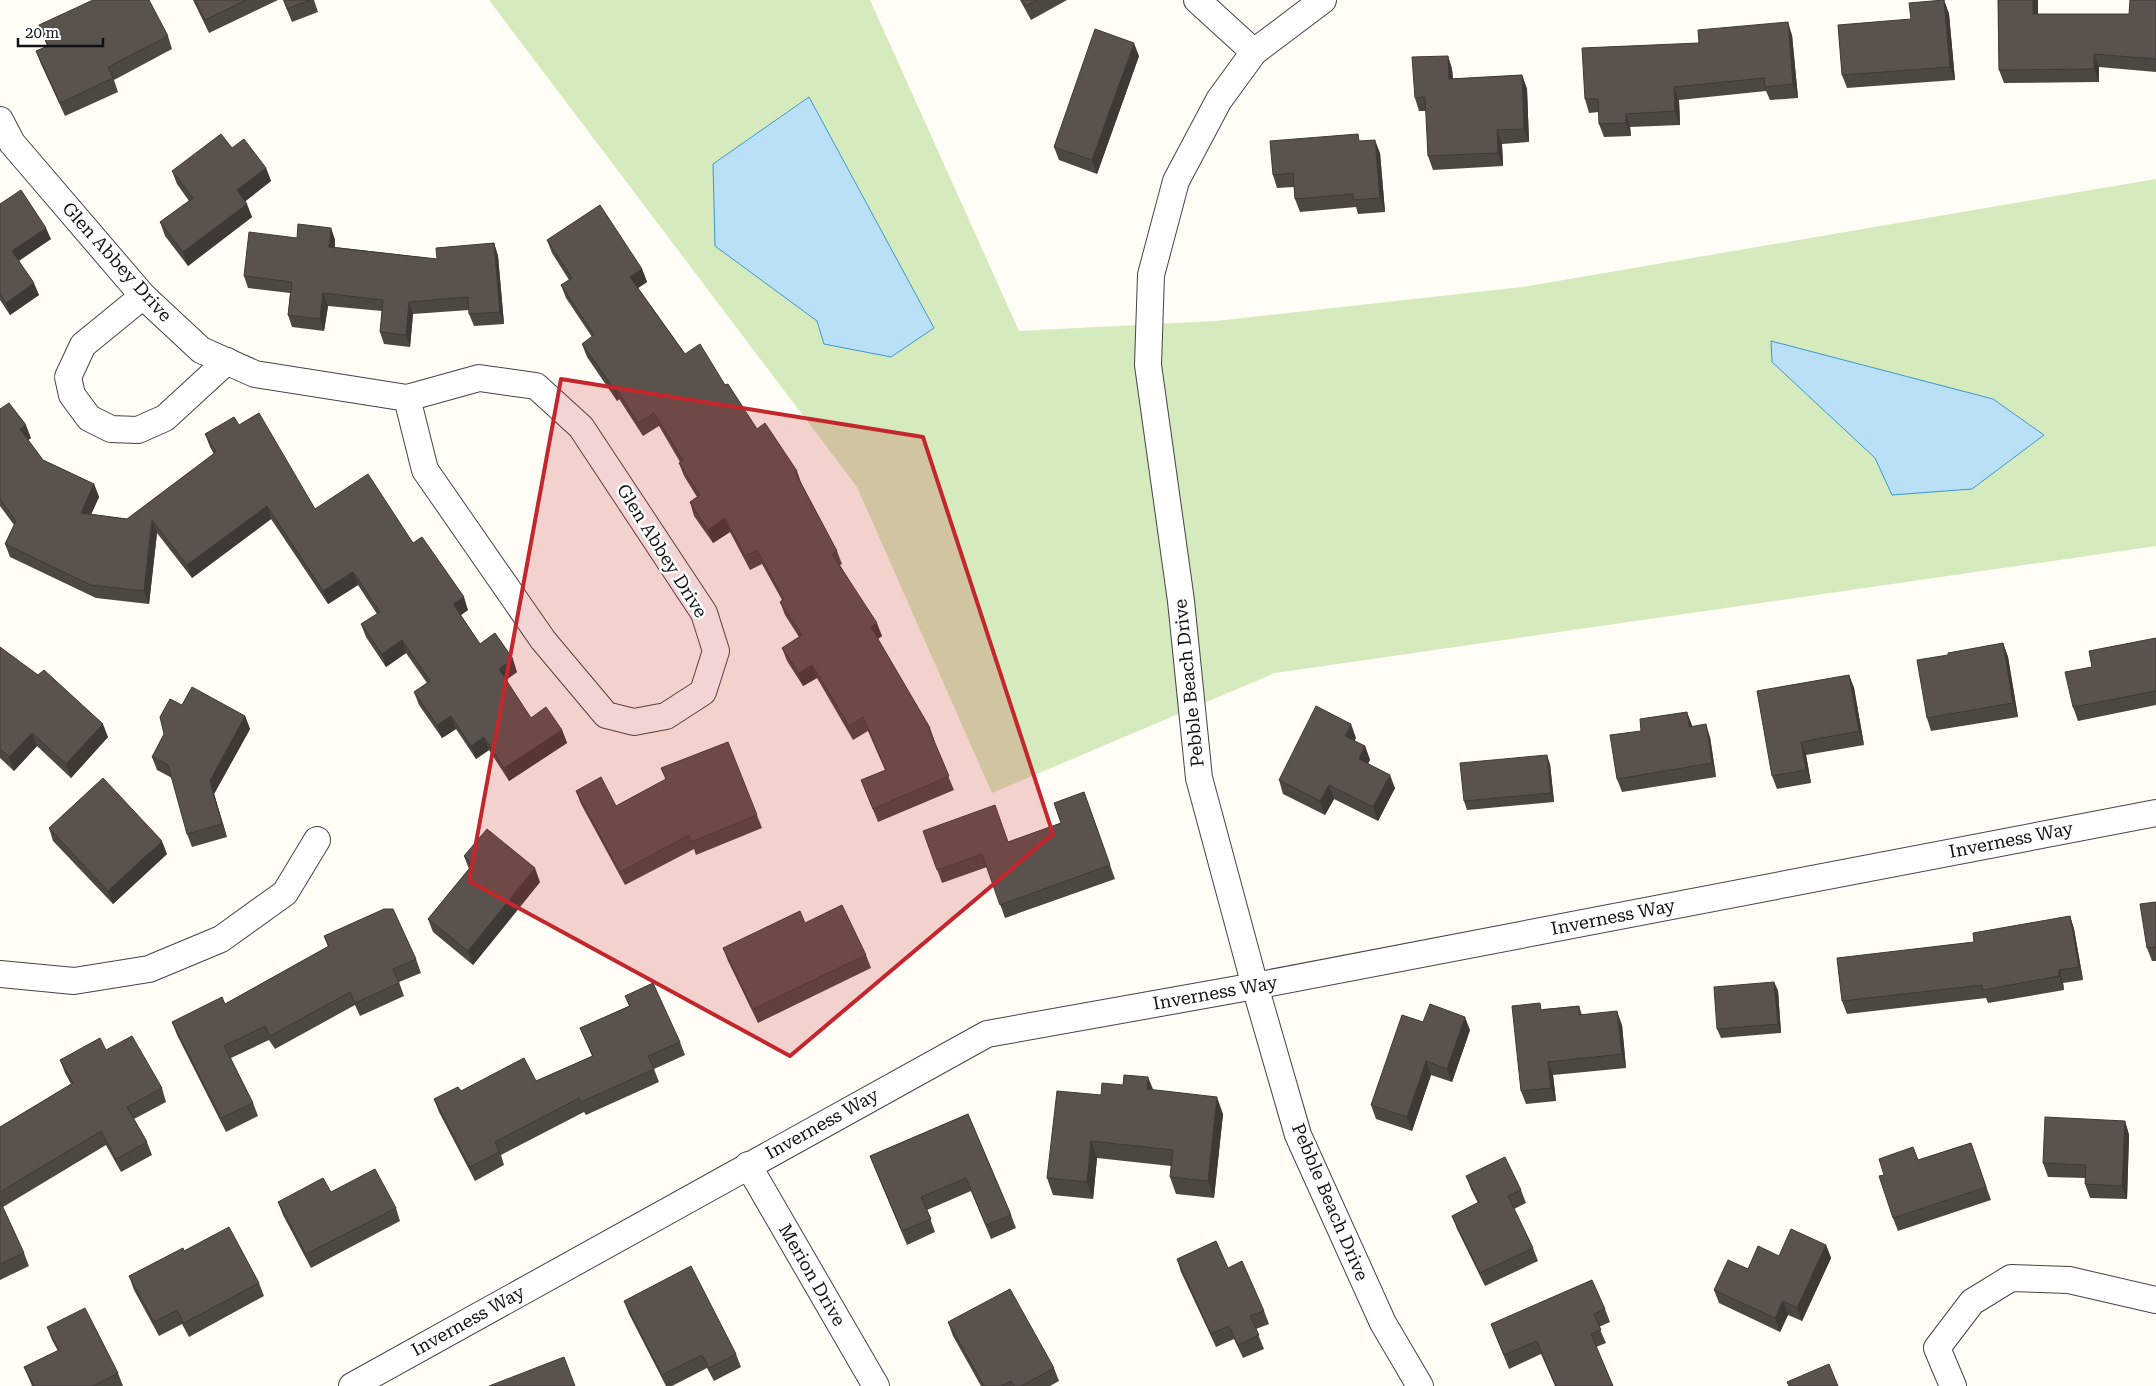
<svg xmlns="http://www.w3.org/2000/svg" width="2156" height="1386" font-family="'Roboto Serif',serif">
<rect width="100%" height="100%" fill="#fffdf5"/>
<path fill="#d5ebbd" d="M489,0H870L1019,331L1216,321L1522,287L2156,179V546L1275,673L992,793L857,487Z"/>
<g fill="#b9e0f7" stroke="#3f96cf">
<path d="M809,97L934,328L891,357L824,344L817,321L715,246L713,164Z"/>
<path d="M1771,341L1993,399L2044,435L1972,489L1892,495L1875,458L1772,362Z"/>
</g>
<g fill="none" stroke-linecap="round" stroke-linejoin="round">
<defs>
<g id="street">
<path d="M1197,0L1254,52"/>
<path d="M1323,0L1254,52L1219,100L1176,181L1151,275L1148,365L1181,601L1199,778L1255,986L1298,1135L1383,1323L1420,1386"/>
<path d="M0,120L12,143L143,296L201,350L255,374L407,398L479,378L536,386L581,427L704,613L716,651L703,692L666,716L634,722L606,715L543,640L425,470L407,398"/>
<path d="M143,296L83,345L68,377L72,395L89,418L111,429L138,430L165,418L227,361"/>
<path d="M0,974L74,981L149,969L221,939L285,893L317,840"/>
<path d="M748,1165L876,1386"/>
<path d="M352,1386L987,1034L1255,986L2156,813"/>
<path d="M1953,1386L1937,1348L1972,1302L2011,1278L2069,1280L2156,1300"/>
</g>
</defs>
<use href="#street" stroke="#444" stroke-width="28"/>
<use href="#street" stroke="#fff" stroke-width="26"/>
</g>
<g fill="#4d4742">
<path d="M193,0H278L209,33Z"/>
<path d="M283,0H314L318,12L292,22Z"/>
<path d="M1020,0H1067L1031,20Z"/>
<path d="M1944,0L1949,14L1955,80L1847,88L1842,75L1911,19Z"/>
<path d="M1998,0H2038V14H2129L2156,0V72L2099,67V82L2004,83L1999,70Z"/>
<path d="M39,25L168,36L172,49L114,80L118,92L65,116L41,64L36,51L47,46Z"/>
<path d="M1792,35L1798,98L1770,100L1766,91L1679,100L1680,125L1630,127L1631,136L1604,137L1599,124V112L1589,113L1585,99L1699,43Z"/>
<path d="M1139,56L1097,174L1059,160L1054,147Z"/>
<path d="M1448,56L1452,69L1453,79L1522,75L1527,89L1529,142L1502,144L1503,166L1433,170L1428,156L1426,111H1419L1415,98Z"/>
<path d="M1360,141L1380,153L1385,212L1358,214L1356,207L1300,212L1295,199L1294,187L1277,188L1273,175Z"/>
<path d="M232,148L266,168L271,181L245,201L252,217L188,266L165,236L160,222L189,201L177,184L172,171Z"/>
<path d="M0,204L51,239L19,261L39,295L10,315L0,300Z"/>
<path d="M331,228L335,240V247L437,259L494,243L498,256L504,324L474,326L469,314V310L413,314L410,347L384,344L380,332L382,311L328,306L324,331L292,327L288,315L290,293L248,288L244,276L297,238Z"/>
<path d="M547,240L642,269L647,282L638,288L685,354L725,385L757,429L802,485L837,551L842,564L840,565L882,636L878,639L930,728L935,742H934L954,790L878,822L861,780L885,770L868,731L853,740L817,678L803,686L787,661L782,648L799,637L785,615L780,602L782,600L762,564L750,570L730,532L713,543L694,516L690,502L697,497L684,476L679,463L680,462L659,426L643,436L619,399L617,401L587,357L582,344L592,337L566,298L561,285L569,280L552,253Z"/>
<path d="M0,409L31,438L28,440L43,460L94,484L99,497L91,514L127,519L214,454L210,447L205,434L239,425L315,509L413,543L468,610L461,615L480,644L517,672L506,680L531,718L562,730L567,743L509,781L489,750L476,759L456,729L442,738L419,705L414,692L427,683L406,653L386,667L366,637L361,624L377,614L358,585L328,604L271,519L192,578L157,533L149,604L96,598L10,557L5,544L14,525L0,506Z"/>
<path d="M2156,638V705L2078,721L2073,707L2092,667Z"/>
<path d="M2003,643L2008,657L2018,717L1931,731L1927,718L1948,655Z"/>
<path d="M0,647L108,737L71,778L37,746L14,771L0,758Z"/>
<path d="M1849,675L1854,688L1864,745L1806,755L1811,783L1777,789L1772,776Z"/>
<path d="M182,705L245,716L250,729L214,794L227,837L192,847L187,834L172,778L157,770L152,757Z"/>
<path d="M1692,726L1710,737L1716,777L1622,792L1617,779Z"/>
<path d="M1356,738L1354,741L1365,746L1370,760L1368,763L1395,788L1378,821L1334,799L1325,815L1283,794L1279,780Z"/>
<path d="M1550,764L1554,802L1467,810L1464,801Z"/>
<path d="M661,768L757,815L762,828L696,855L694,849L625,885L581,804L576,791L616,806L666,779Z"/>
<path d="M1084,792L1115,879L1005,918L987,867L942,883L923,831L1008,842L1061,823Z"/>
<path d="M49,828L167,854L113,904L53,841Z"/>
<path d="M464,856L540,882L473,965L433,932L428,919L469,869Z"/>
<path d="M2156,902V961H2152L2147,948Z"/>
<path d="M2070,916L2074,929L2083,980L2063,983L2064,990L1988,1003L1986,998L1847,1014L1842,1001L1974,942Z"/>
<path d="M805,923L866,955L871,968L758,1023L728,961L723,948Z"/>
<path d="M324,936L416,959L421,973L399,982L404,996L360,1016L355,1005L275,1049L269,1040L231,1058L253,1103L258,1116L226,1132L177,1035L172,1022L225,1004L328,947Z"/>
<path d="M1774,982L1778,991L1781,1033L1721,1038L1717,1029Z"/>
<path d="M625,996L680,1042L685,1055L654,1069L659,1082L586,1115L584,1112L501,1155L504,1165L475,1181L439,1112L434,1099L461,1091L536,1081L592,1056L580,1028L629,1006Z"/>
<path d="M1579,1006L1582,1015L1622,1025L1626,1068L1553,1075L1556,1101L1526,1104L1521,1091L1543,1009Z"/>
<path d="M1423,1022L1470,1030L1452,1082L1431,1075L1412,1131L1376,1119L1371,1105Z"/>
<path d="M106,1050L162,1088L166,1102L134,1119L147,1142L152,1155L121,1172L106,1145L3,1207L24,1253L29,1266L0,1280V1127L71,1084L65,1073L60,1060Z"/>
<path d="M1153,1090L1223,1114L1214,1198L1176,1194L1170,1177L1171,1166L1097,1158L1093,1199L1053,1195L1047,1178L1101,1095Z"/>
<path d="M968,1114L1011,1215L1016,1228L991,1239L971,1191L927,1210L935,1232L907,1245L875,1169L870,1156Z"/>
<path d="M2125,1121L2129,1135L2127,1199L2090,1198L2085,1184V1178L2048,1177L2043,1163Z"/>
<path d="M1971,1143L1991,1200L1898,1231L1893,1218L1884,1175L1918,1160Z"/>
<path d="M1466,1176L1521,1190L1526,1203L1514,1209L1533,1248L1538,1261L1485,1286L1457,1229L1452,1216L1478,1203L1471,1189Z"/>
<path d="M331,1192L396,1208L400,1221L311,1268L283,1215L278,1202Z"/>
<path d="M1826,1245L1831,1258L1802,1321L1788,1315L1780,1332L1719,1303L1714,1290L1748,1269L1779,1256Z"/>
<path d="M184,1251L259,1283L264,1296L189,1337L182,1324L159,1336L134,1290L129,1276Z"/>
<path d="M1177,1259L1228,1268L1264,1311L1269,1324L1256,1329L1264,1349L1243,1358L1234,1339L1216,1347L1181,1272Z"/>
<path d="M624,1301L736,1354L741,1367L714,1381L707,1368L672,1386H666L629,1314Z"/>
<path d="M1605,1309L1610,1322L1599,1327L1606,1343L1596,1347L1613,1386H1555L1541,1354L1509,1369L1491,1324Z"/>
<path d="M948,1322L1054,1368L1059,1381L1050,1386H981L953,1336Z"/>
<path d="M47,1327L118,1373L123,1386H32L24,1367L58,1351L52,1340Z"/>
</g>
<g fill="#3f3936">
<path d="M1944,0L1949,14L1955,80L1950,67Z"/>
<path d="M2033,0H2038V28L2033,14Z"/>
<path d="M1788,22L1792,35L1798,98L1793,84Z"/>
<path d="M1134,43L1139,56L1097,174L1092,160Z"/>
<path d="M2094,54L2099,67V82L2094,69Z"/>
<path d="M1448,56L1452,69L1454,92L1449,79Z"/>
<path d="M1522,75L1527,89L1529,142L1524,129Z"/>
<path d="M1674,87L1679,100L1680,125L1675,111Z"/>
<path d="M1626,114L1630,127L1631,136L1626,123Z"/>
<path d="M1497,130L1502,144L1503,166L1498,153Z"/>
<path d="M1375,140L1380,153L1385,212L1380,198Z"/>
<path d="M266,168L271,181L242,204L237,190Z"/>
<path d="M247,204L252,217L188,266L183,252Z"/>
<path d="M46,228L51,239L16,262L12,251Z"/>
<path d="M331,228L335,240L333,259L329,247Z"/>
<path d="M494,243L498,256L504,324L500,312Z"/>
<path d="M642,269L647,282L635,290L630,277Z"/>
<path d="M34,283L39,295L10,315L6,303Z"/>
<path d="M323,293L328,306L324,331L320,319Z"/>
<path d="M409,302L413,314L410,347L406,335Z"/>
<path d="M615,386L619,399L617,401L613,387Z"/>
<path d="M26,425L31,438L25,442L20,429Z"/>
<path d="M797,471L802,485L795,472Z"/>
<path d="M94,484L99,497L86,526L81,513Z"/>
<path d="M267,506L271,519L192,578L187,565Z"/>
<path d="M725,518L730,532L713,543L708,530Z"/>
<path d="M152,520L157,533L149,604L144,591Z"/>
<path d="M353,572L358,585L328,604L323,591Z"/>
<path d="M464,597L468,610L458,617L453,604Z"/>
<path d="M877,623L882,636L875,640L871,627Z"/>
<path d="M402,640L406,653L386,667L382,654Z"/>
<path d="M2003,643L2008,657L2018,717L2013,703Z"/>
<path d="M513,659L517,672L503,682L499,669Z"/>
<path d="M812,665L817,678L803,686L799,673Z"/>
<path d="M1849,675L1854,688L1864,745L1859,731Z"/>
<path d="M1687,712L1692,725L1694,740L1689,727Z"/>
<path d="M245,716L250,729L214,794L227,837L222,824L210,781Z"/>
<path d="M451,716L456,729L442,738L437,725Z"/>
<path d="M103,724L108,737L71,778L66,764Z"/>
<path d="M1351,724L1356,738L1350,749L1345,736Z"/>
<path d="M1706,724L1710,737L1716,777L1712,763Z"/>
<path d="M562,730L567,743L509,781L504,768Z"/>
<path d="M32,733L37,746L14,771L9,757Z"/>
<path d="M484,737L489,750L476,759L471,746Z"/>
<path d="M1801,742L1806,755L1811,783L1806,770Z"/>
<path d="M1365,746L1370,760L1363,772L1359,759Z"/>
<path d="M1547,755L1550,764L1554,802L1551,793Z"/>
<path d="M1390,775L1395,788L1378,821L1373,807Z"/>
<path d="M1329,785L1334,799L1325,815L1320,801Z"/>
<path d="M162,841L167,854L113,904L108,891Z"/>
<path d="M535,868L540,882L473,965L468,951Z"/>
<path d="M2070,916L2074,929L2083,980L2079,967Z"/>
<path d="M2059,970L2063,983L2064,990L2059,976Z"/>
<path d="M1774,982L1778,991L1781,1033L1778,1024Z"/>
<path d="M1617,1011L1622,1025L1626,1068L1622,1054Z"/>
<path d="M1465,1017L1470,1030L1452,1082L1447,1069Z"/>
<path d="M1426,1061L1431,1075L1412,1131L1407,1117Z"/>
<path d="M1548,1062L1553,1075L1556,1101L1551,1088Z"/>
<path d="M1148,1077L1155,1094L1147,1089Z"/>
<path d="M1217,1097L1223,1114L1214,1198L1208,1181Z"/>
<path d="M2125,1121L2129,1135L2127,1199L2122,1186Z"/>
<path d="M1091,1141L1097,1158L1093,1199L1087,1182Z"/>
<path d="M1826,1245L1831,1258L1802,1321L1797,1308Z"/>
<path d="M1783,1301L1788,1315L1780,1332L1775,1318Z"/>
</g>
<g fill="#5a524d" stroke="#3f3936">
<path d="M93,0H149L168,36L108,67L113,78L60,103L36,51L48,46L39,25Z"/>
<path d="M195,0H246L205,20Z"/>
<path d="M284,0H310L287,9Z"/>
<path d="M1022,0H1037L1026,6Z"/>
<path d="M1944,0L1950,67L1842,75L1838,25L1911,19L1909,3Z"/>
<path d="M1998,0H2033V14H2129L2130,0H2156V59L2094,54V69L1999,70Z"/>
<path d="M1788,22L1793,84L1765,87L1764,78L1674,87L1675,111L1626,114V123L1599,124L1598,99H1585L1582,48L1699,43L1698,30Z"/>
<path d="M1095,29L1134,43L1092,160L1054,147Z"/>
<path d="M1448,56L1449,79L1522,75L1524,129L1497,130L1498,153L1428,156L1425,97L1415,98L1412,57Z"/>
<path d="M221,134L232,148L244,139L266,168L237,190L247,204L183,252L160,222L193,198L172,171Z"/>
<path d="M1358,134L1359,141L1375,140L1380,198L1353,200V194L1295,199L1293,173L1273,175L1270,141Z"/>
<path d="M21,190L46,228L12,251L34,283L6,303L0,294V204Z"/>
<path d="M600,205L642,269L630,277L685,354L700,344L725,385L728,384L757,429L765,423L797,471L795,472L837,551L832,554L877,623L871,627L930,728L929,729L949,776L873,809L861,780L886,770L863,717L849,726L812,665L799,673L782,648L802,635L780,602L784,599L757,550L745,556L725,518L708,530L690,502L700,495L679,463L683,460L654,413L638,423L615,386L613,387L582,344L594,335L561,285L572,278L547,240Z"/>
<path d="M298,224L331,228L329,247L437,259L436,248L494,243L500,312L469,314L468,297L409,302L406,335L380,332L383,300L323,293L320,319L288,315L292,282L244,276L249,232L297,238Z"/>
<path d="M9,403L26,425L20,429L43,460L94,484L81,513L127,519L216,452L205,434L234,417L239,425L259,413L315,509L368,474L413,543L422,537L464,597L453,604L480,644L495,633L513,659L499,669L531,718L546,707L562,730L504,768L484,737L471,746L451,716L437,725L414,692L430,681L402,640L382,654L361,624L380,612L353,572L323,591L267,506L187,565L152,520L144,591L91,585L5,544L16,521L0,499V409Z"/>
<path d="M2156,638V691L2073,707L2065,672L2092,667L2089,651Z"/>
<path d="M2003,643L2013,703L1927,718L1917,660L1948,655V653Z"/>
<path d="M0,647L38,675L44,670L103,724L66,764L32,733L9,757L0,749Z"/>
<path d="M1849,675L1859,731L1801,742L1806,770L1772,776L1757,691Z"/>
<path d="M192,687L245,716L210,781L222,824L187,834L168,765L152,757L164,734L160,717L170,699L182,705Z"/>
<path d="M1316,706L1351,724L1345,736L1365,746L1359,759L1390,775L1373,807L1329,785L1320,801L1279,780Z"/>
<path d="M1687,712L1689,727L1706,724L1712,763L1617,779L1610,735L1641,731L1640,719Z"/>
<path d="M728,742L757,815L691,842L689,835L620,872L576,791L601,777L616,806L666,779L661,768Z"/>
<path d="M1547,755L1551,793L1464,801L1460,763Z"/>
<path d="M103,778L162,841L108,891L49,828Z"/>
<path d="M1084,792L1110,865L1000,905L982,854L937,870L923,831L995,805L1008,842L1061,823L1054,803Z"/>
<path d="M487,829L535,868L468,951L428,919L473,864L464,856Z"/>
<path d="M2156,902V947L2147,948L2140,904Z"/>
<path d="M842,905L866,955L753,1009L723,948L800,911L805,923Z"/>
<path d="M384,909H393L416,959L393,969L399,983L355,1003L350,992L270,1036L265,1026L224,1046L253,1103L221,1118L172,1022L222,997L225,1004L329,946L324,936Z"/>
<path d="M2070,916L2079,967L2059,970V976L1983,990L1982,985L1842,1001L1837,958L1974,942L1973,933Z"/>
<path d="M1774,982L1778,1024L1717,1029L1714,987Z"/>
<path d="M653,983L680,1042L648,1056L654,1069L581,1102L579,1098L495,1142L499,1152L470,1167L434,1099L458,1087L461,1091L524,1058L536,1081L593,1056L580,1028L630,1006L625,996Z"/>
<path d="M1540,1003L1541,1010L1579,1006V1015L1617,1011L1622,1054L1548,1062L1551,1088L1521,1091L1512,1006Z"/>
<path d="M1430,1004L1465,1017L1447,1069L1426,1061L1407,1117L1371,1105L1402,1015L1423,1022Z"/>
<path d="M132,1036L162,1088L127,1107L147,1142L116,1159L101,1131L0,1192V1127L73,1083L60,1060L100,1038L106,1050Z"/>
<path d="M1124,1075L1148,1077L1147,1089L1217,1097L1208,1181L1170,1177L1173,1150L1091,1141L1087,1182L1047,1178L1057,1091L1101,1095L1102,1083L1123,1085Z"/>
<path d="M968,1114L1011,1215L986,1225L966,1178L921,1197L931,1219L902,1231L870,1156Z"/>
<path d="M2045,1117L2125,1121L2122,1186L2085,1184L2086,1165L2043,1163Z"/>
<path d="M1971,1143L1986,1187L1893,1218L1879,1176L1884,1175L1879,1159L1913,1147L1918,1160Z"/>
<path d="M1505,1157L1521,1190L1508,1196L1533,1248L1480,1273L1452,1216L1479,1202L1466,1176Z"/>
<path d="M375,1169L396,1208L306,1254L278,1202L323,1178L331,1192Z"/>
<path d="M0,1201L24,1253L0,1264Z"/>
<path d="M229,1227L259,1283L184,1323L177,1310L154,1322L129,1276L183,1248L184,1251Z"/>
<path d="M1791,1229L1826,1245L1797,1308L1783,1301L1775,1318L1714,1290L1728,1260L1748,1269L1758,1246L1779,1256Z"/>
<path d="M1216,1241L1228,1268L1242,1261L1264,1311L1250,1316L1259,1335L1238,1345L1229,1326L1211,1334L1177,1259Z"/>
<path d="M691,1266L736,1354L709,1368L702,1355L662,1375L624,1301Z"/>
<path d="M1592,1280L1605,1309L1594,1314L1601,1330L1591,1334L1613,1386H1556L1537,1341L1504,1355L1491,1324Z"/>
<path d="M1010,1289L1054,1368L1021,1386H1014L1011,1381L1001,1386H984L948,1322Z"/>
<path d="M85,1308L118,1373L93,1386H34L24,1367L59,1350L47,1327Z"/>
<path d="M564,1357L575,1386H489Z"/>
<path d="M1829,1364L1838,1386H1789L1787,1382Z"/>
</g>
<path fill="#c4262e" fill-opacity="0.2" stroke="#c4262e" stroke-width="4" stroke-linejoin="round" d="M561,379L923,437L1053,834L790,1056L469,881Z"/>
<g text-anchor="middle" stroke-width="5" stroke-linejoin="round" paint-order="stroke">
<g font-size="18" fill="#111" stroke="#fff">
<text transform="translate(117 262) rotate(48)" y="6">Glen Abbey Drive</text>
<text transform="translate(662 551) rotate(58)" y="6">Glen Abbey Drive</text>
<text transform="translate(1189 683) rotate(-96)" y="6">Pebble Beach Drive</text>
<text transform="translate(2011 840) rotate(-11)" y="6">Inverness Way</text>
<text transform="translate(1613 917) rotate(-11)" y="6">Inverness Way</text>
<text transform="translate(1215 993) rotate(-10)" y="6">Inverness Way</text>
<text transform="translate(822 1124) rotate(-29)" y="6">Inverness Way</text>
<text transform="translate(1330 1202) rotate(67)" y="6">Pebble Beach Drive</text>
<text transform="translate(812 1275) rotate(60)" y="6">Merion Drive</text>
<text transform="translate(468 1321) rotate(-29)" y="6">Inverness Way</text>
</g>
</g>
<path d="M18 38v8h85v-8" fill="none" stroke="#111111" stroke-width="2.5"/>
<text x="25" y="38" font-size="15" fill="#111111" stroke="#ffffff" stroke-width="4" paint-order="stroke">20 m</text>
</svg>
